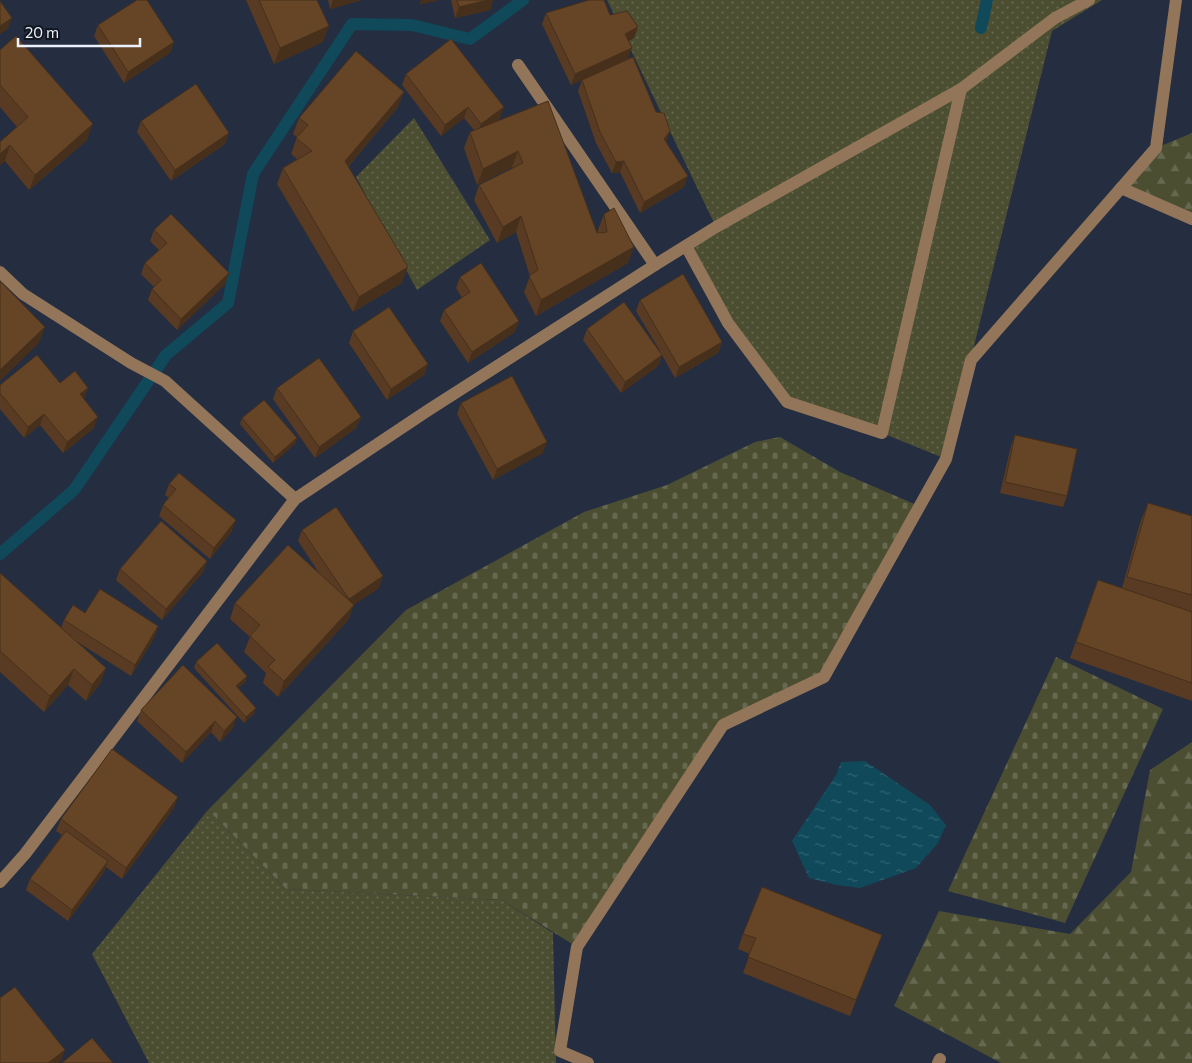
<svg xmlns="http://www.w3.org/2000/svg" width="1192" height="1063" font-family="Commissioner,sans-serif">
<defs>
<pattern id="grass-dots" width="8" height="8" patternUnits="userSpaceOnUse" patternTransform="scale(1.25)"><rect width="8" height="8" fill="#4c4e31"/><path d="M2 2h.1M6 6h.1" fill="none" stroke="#666850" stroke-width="1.8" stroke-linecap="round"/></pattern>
<pattern id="forest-firs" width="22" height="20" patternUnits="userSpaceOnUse" patternTransform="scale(1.25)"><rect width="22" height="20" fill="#4c4e31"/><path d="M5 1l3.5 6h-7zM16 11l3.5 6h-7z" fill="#666850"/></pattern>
<pattern id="cemetery-stones" width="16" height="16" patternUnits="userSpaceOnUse" patternTransform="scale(1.25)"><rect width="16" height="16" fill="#4c4e31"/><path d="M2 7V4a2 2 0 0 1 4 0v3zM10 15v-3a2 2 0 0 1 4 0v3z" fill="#666850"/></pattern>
<pattern id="water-ripples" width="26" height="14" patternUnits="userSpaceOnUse" patternTransform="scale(1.25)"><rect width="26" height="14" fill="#0f495a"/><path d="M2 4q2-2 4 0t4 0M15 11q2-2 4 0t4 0" fill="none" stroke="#326473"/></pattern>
</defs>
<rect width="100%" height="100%" fill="#252d41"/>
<g fill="url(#grass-dots)">
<path d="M607,0H1102L1052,31L946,459L882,433L787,402L728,323L686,246L716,227Z"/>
<path d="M414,118L490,240L417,290L356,177Z"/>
<path d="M208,810L286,889L502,900L553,933L556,1063H149L92,954Z"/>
</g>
<g fill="url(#forest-firs)">
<path d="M1192,133V219L1121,188L1156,148Z"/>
<path d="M1192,742V1063H1001L894,1006L939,911L1070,934L1131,872L1150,770Z"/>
</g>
<g fill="url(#cemetery-stones)">
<path d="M780,437L840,472L919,506L824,677L723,725L577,947L502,900L286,889L208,810L406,610L584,512L667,485L755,442Z"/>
<path d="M1056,657L1163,709L1065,923L948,891Z"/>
</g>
<path fill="url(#water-ripples)" d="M865,761L930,805L946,825L938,843L916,868L860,888L837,885L809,878L792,841L836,775L841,762Z"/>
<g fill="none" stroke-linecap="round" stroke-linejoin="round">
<g stroke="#0f495a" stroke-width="12">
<path d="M981,28L987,0"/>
<path d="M0,554L74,490L166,355L228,303L253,174L352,24L412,25L470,39L523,0"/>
</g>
<g stroke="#937659" stroke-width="12">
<path d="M518,65L655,265"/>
<path d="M1121,188L1192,219"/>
<path d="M686,246L728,323L787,402L882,433L961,89"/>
<path d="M0,272L23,294L131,363L165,381L295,499"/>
<path d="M0,882L25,854L295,499L427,411L655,265L716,227L961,89L1055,18L1089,0"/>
<path d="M588,1063L560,1051L577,947L723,725L824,677L946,459L971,360L1156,148L1176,0"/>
<path d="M938,1063L940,1059"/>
</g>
</g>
<g fill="#583b22">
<path d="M246,0H317L323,42L274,64Z"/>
<path d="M328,0H362L330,9Z"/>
<path d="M451,0H493L490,10L455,18Z"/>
<path d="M546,13L610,15L638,27L634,38L628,41V59L571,85L542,24Z"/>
<path d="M98,25L174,42L170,53L124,83L94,36Z"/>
<path d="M0,50L87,140L29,190L5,161L0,165V142L17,127L0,107Z"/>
<path d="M406,74L500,118L494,123L597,233L598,232V230L604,214L628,263L536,316L524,292L530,276L516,232L497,243L474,200L479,185L513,168L512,167L477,185L464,148L470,132L474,130L464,118L441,136L402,85Z"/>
<path d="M582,80L656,112L670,131L666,142L684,187L640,213L620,172L612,173L596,143L578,91Z"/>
<path d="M398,107L348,167L402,283L353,312L277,184L283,168L297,159L291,154L297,137L293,134L299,118Z"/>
<path d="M141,121L229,133L225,144L171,181L137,132Z"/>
<path d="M154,230L229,273L225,284L177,330L148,300L152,289L154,287L141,274L145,263L159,250L150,241Z"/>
<path d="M460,277L515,332L468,363L440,321L444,310L462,298L456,288Z"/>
<path d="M640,300L722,342L718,353L675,378L662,355L658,366L621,393L583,340L587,329L660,351L636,311Z"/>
<path d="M353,331L428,364L424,375L387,400L349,343Z"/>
<path d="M60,383L84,399L94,428L63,453L40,425L24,438L0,409V385Z"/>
<path d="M277,388L361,417L356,428L315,458L273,399Z"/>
<path d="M461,403L543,453L493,480L457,414Z"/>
<path d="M242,418L297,438L295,444L273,463L240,424Z"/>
<path d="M1015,435L1067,496L1063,507L1000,493L1011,446Z"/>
<path d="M169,484L232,531L210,559L159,516L163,505L169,498L165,495Z"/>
<path d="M1148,503L1192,516V701L1070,658L1098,580L1122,588L1140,523Z"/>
<path d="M302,530L379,588L354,604L348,620L278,697L263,683L266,673L244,652L250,637L230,619L235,603L319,573L298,541Z"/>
<path d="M207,561L203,572L162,620L116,580L120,569Z"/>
<path d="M0,573L61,628L64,620L158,626L154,638L131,676L76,641L106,668L100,684L86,701L68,685L44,712L0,672Z"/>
<path d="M196,662L247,676L245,682L238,688L254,714L244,723L194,668Z"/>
<path d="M183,665L233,728L220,742L211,732L182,763L137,721L141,710Z"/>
<path d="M174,808L122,879L106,867L104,872L68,921L26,890L30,879L62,835L56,831L61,819Z"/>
<path d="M743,934L882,935L850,1016L743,973L750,954L738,949Z"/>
</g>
<g fill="#47301b">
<path d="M333,0H362L330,9Z"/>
<path d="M421,0H440L419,5Z"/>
<path d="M488,0H493L490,10L455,18L459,7Z"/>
<path d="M12,18L8,29L0,34V26Z"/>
<path d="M329,26L323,42L274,64L280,48Z"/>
<path d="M638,27L634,38L621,46L625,34Z"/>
<path d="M174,42L170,53L124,83L128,72Z"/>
<path d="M632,48L628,59L571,85L575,74Z"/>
<path d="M404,92L398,107L339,177L345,161Z"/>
<path d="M468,107L464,118L441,136L445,125Z"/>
<path d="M504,107L500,118L477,135L481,124Z"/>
<path d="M93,124L87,140L29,190L35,175Z"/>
<path d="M670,131L666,142L664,139Z"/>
<path d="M229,133L225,144L171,181L175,170Z"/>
<path d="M10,145L5,161L0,165V154Z"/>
<path d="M518,151L512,167L477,185L483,169Z"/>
<path d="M624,161L620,172L612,173L616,162Z"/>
<path d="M688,176L684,187L640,213L644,202Z"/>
<path d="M521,216L516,232L497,243L503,227Z"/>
<path d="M634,247L628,263L536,316L541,300Z"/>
<path d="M408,267L402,283L353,312L359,297Z"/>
<path d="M229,273L225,284L177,330L181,319Z"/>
<path d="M519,321L515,332L468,363L472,352Z"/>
<path d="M45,327L39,343L0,381V370Z"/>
<path d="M722,342L718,353L675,378L679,367Z"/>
<path d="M662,355L658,366L621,393L625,382Z"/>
<path d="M428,364L424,375L387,400L391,389Z"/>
<path d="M88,388L84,399L76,405L80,394Z"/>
<path d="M44,414L40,425L24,438L28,427Z"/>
<path d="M98,417L94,428L63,453L67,442Z"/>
<path d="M361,417L356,428L315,458L319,447Z"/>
<path d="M297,438L295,444L273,463L275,457Z"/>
<path d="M547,442L543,453L493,480L497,469Z"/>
<path d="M236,520L232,531L210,559L214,548Z"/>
<path d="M207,561L203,572L162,620L166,609Z"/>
<path d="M383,576L379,588L345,611L349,599Z"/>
<path d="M354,605L348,620L278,697L284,681Z"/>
<path d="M158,626L154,638L131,676L135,665Z"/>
<path d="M106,668L100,684L86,701L92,685Z"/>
<path d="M74,669L68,685L44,712L50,696Z"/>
<path d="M247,676L245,682L234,692L236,686Z"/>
<path d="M256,708L254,714L244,723L246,717Z"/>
<path d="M237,717L233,728L220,742L224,731Z"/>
<path d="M215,721L211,732L182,763L186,752Z"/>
<path d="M178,797L174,808L122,879L126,868Z"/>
<path d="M108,861L104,872L68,921L72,910Z"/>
<path d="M65,1050L61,1061L58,1063H48Z"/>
</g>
<g fill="#664527" stroke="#47301b">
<path d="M137,0H147L174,42L128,72L98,25Z"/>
<path d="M259,0H317L329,26L280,48Z"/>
<path d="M457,0H488L459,7Z"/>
<path d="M589,0H604L610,15L627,11L638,27L625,34L632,48L575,74L546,13Z"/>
<path d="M0,1L12,18L0,26Z"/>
<path d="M16,36L93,124L35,175L10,145L0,154V142L28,117L0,85V50Z"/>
<path d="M451,39L504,107L481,124L468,107L445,125L406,74Z"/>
<path d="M356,51L404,92L345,161L408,267L359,297L283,168L312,151L296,138L308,125L299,118Z"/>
<path d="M633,57L656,112L664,113L670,131L664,139L688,176L644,202L624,161L616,162L600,132L582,80Z"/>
<path d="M196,84L229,133L175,170L141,121Z"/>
<path d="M548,101L597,233L607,232L604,214L614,208L634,247L541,300L529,276L538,270L521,216L503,227L479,185L523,163L518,151L483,169L470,132Z"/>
<path d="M171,214L229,273L181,319L152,289L161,280L145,263L167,243L154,230Z"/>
<path d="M481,263L519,321L472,352L444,310L470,292L460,277Z"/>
<path d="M683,274L722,342L679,367L640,300Z"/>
<path d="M0,281L45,327L0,370Z"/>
<path d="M624,302L662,355L625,382L587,329Z"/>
<path d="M389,307L428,364L391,389L353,331Z"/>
<path d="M37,355L60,383L75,371L88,388L80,394L98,417L67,442L44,414L28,427L0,393V385Z"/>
<path d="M319,358L361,417L319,447L277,388Z"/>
<path d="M512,376L547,442L497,469L461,403Z"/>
<path d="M264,400L297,438L275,457L242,418Z"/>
<path d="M1015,435L1077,449L1067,496L1005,482Z"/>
<path d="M179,473L236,520L214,548L163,505L176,489L169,484Z"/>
<path d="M1148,503L1192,516V595L1127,577Z"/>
<path d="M336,507L383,576L349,599L302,530Z"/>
<path d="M161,521L207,561L166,609L120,569Z"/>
<path d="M288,545L354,605L284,681L268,667L275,660L250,636L260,625L235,603Z"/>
<path d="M0,573L106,668L92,685L74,669L50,696L0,651Z"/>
<path d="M1098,580L1192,612V683L1076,642Z"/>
<path d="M100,589L158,626L135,665L64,620L73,605L85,613Z"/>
<path d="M217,643L247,676L236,686L256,708L246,717L196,662Z"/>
<path d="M183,665L237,717L224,731L215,721L186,752L141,710Z"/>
<path d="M112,749L178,797L126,868L61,819Z"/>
<path d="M66,831L108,861L72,910L30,879Z"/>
<path d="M762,887L882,935L856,1000L748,957L756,938L743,934Z"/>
<path d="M15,987L65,1050L48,1063H0V998Z"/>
<path d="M92,1038L113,1063H62Z"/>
</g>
<path d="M18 38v8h122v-8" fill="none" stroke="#ebf1fe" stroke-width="2.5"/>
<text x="25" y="38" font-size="15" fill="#ebf1fe" stroke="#12161f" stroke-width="4" paint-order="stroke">20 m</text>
</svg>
